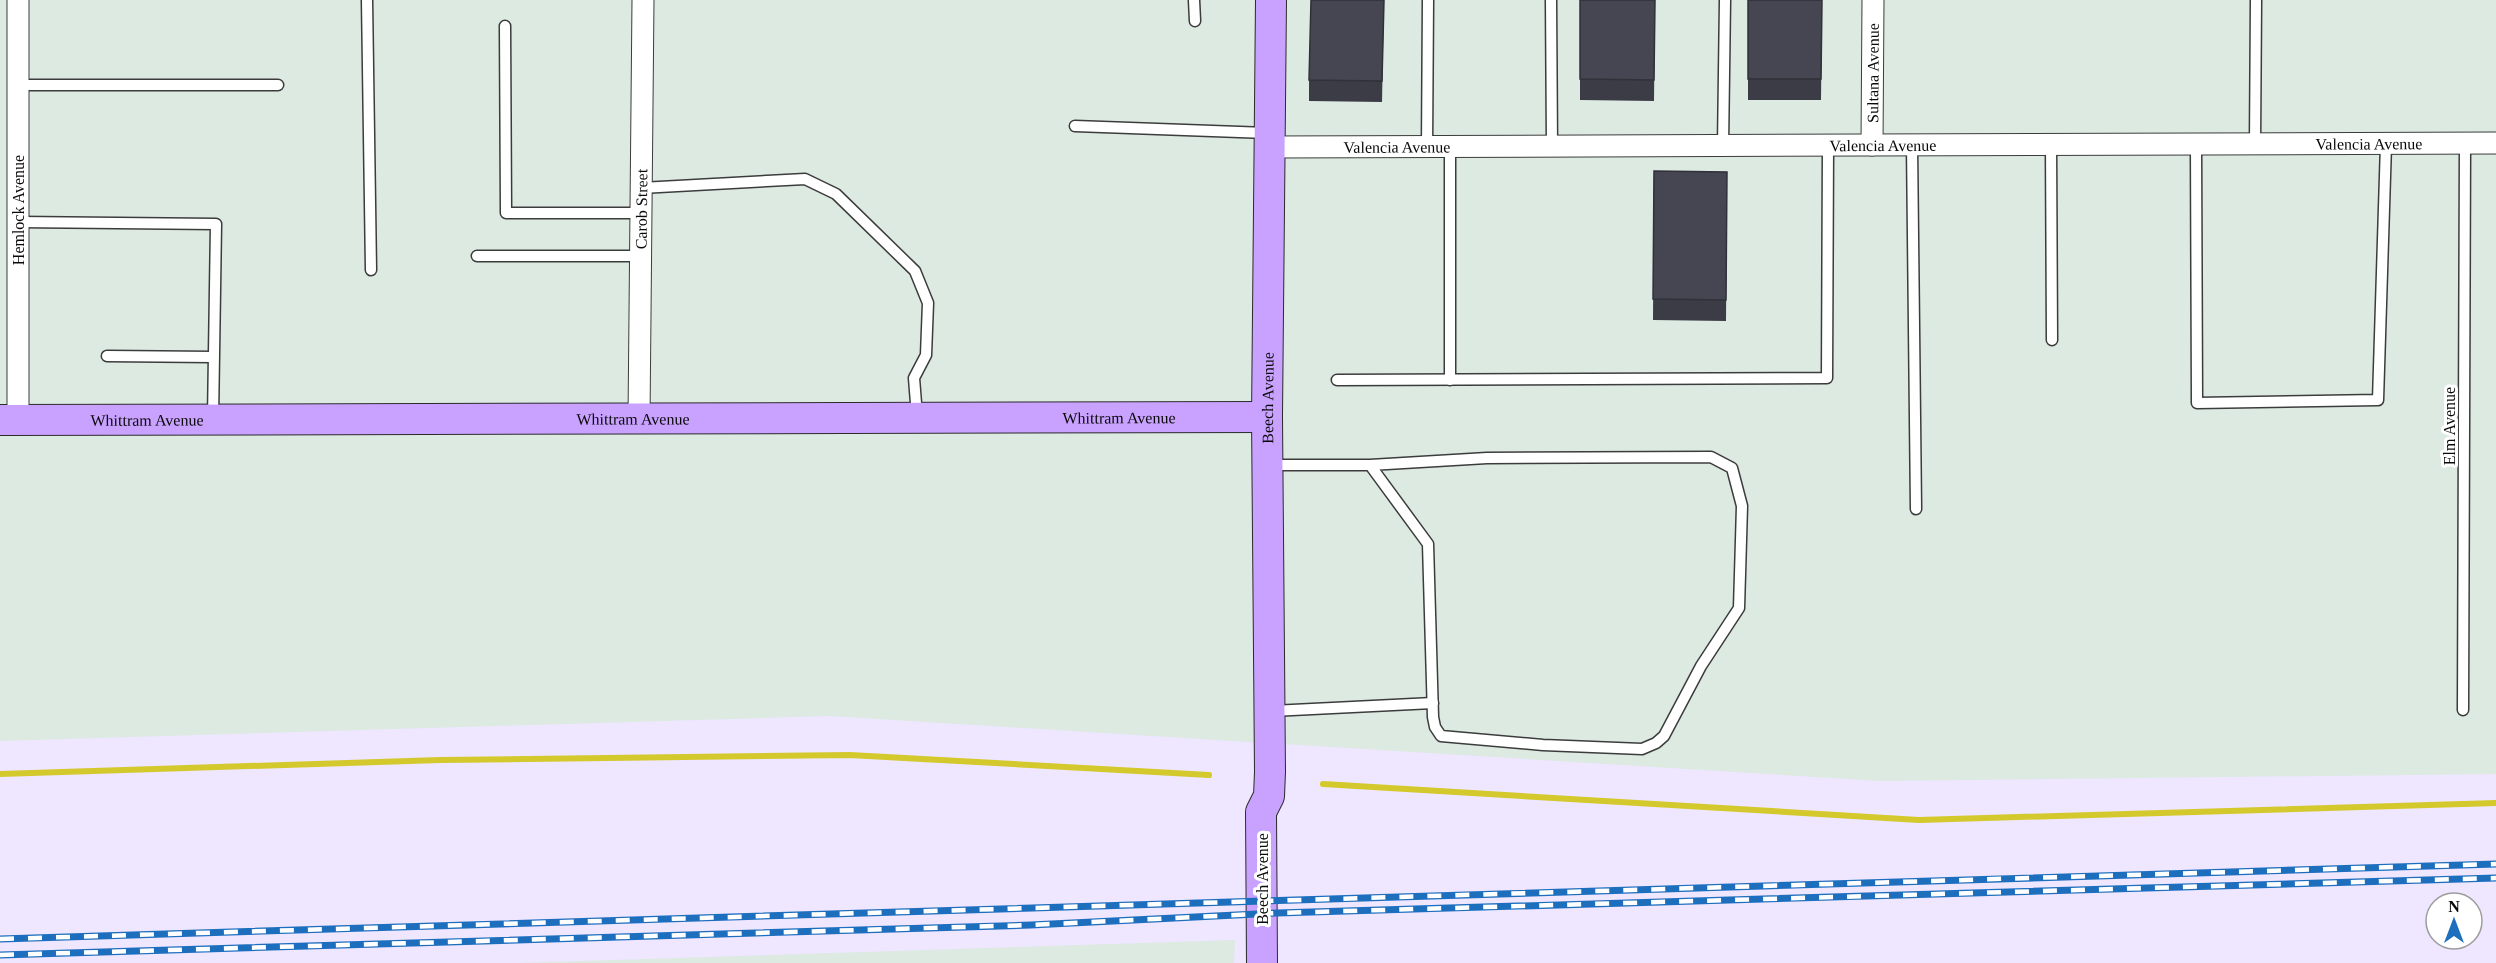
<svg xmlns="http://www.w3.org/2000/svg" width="2496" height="963" font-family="Georgia,serif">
<rect width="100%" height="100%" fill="#efe6ff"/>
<g fill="#dceae2">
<path d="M0,0H2496V774L1880,781L829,716L0,741Z"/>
<path d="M1235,940L1234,963H519Z"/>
</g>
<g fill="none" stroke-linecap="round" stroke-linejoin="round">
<g stroke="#d3c92c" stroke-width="6">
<path d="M0,774L440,760L850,755L1209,775"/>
<path d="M1323,784L1919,820L2496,803"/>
</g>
<defs>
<g id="lane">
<path d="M367,0L371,270"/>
<path d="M1194,0L1195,21"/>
<path d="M1551,0L1552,146"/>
<path d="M505,26L506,213H641"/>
<path d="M18,85H278"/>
<path d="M1075,126L1267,133"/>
<path d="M2196,144L2197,403L2378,400L2386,144"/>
<path d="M2255,144L2256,0"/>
<path d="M1912,145L1916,509"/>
<path d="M2051,145L2052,340"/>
<path d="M1723,146L1725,0"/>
<path d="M1427,147L1428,0"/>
<path d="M1450,147V380"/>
<path d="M641,188L805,179L836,194L915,271L928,303L926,355L914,378L917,416"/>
<path d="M18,222L216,224L213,419"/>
<path d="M477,256H641"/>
<path d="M107,356L213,357"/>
<path d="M1337,380L1827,378L1828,145"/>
<path d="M1270,465H1370L1428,544L1433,717L1435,727L1441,736L1543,745L1642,749L1656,743L1664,736L1701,666L1739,608L1742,506L1732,468L1711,457L1487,458L1370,465"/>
<path d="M2463,710L2465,143"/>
<path d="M1272,711L1433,703"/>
</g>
<g id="street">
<path d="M18,0V420"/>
<path id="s1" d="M1872,145L1873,0"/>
<path id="s2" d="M1271,147L2496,143"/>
<path id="s3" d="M639,419L643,0"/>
</g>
<g id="secondary">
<path id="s4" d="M0,420L1267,417"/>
<path id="s5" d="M1262,963L1261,812L1269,796L1270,772L1267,417L1271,0"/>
</g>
</defs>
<use href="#lane" stroke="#3c3c3c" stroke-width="13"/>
<use href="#street" stroke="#3c3c3c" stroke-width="23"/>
<use href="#secondary" stroke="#2b2b2b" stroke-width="32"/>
<use href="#lane" stroke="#fff" stroke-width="10"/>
<use href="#street" stroke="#fff" stroke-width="21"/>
<use href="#secondary" stroke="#c9a1ff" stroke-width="30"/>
<defs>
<g id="rail">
<path d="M0,939L2496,864"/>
<path d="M0,955L1031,925L1277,913L2496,878"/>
</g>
</defs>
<use href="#rail" stroke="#1d6fbe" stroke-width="7"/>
<use href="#rail" stroke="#fff" stroke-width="4.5" stroke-dasharray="14" stroke-linecap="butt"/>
</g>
<g fill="#3c3c47">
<path d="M1384,0L1382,102L1309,101V80Z"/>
<path d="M1580,0H1655L1654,101L1580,100Z"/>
<path d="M1748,0H1822L1821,100H1748Z"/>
<path d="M1654,171L1727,172L1726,321L1653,320Z"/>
</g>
<g fill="#464652" stroke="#313139" stroke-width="1.5">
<path d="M1311,0H1384L1382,81L1309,80Z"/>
<path d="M1580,0H1655L1654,80L1580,79Z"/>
<path d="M1748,0H1822L1821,79H1748Z"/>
<path d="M1654,171L1727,172L1726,300L1653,299Z"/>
</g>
<g text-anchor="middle" stroke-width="6" stroke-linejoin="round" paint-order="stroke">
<g font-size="16" fill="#090909" stroke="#fff">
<text dy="6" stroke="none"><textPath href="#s1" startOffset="72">Sultana Avenue</textPath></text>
<text dy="6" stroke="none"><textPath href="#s2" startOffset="1098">Valencia Avenue</textPath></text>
<text dy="6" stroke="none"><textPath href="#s2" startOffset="612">Valencia Avenue</textPath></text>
<text dy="6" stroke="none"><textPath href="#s2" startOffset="126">Valencia Avenue</textPath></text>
<text transform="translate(18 210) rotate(-90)" y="6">Hemlock Avenue</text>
<text dy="6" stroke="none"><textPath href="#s3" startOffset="210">Carob Street</textPath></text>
<text dy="6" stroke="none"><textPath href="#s5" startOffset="567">Beech Avenue</textPath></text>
<text dy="6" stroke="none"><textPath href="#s4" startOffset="1119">Whittram Avenue</textPath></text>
<text dy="6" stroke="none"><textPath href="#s4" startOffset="633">Whittram Avenue</textPath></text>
<text dy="6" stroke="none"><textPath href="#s4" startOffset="147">Whittram Avenue</textPath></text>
<text transform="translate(2449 426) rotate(-90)" y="6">Elm Avenue</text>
<text transform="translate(1262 879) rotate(-90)" y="6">Beech Avenue</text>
</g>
</g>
<g transform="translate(2454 921)"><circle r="28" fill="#ffffff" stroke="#9d9d9d" stroke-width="1.5"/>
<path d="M0-4.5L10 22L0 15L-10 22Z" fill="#1d6fbe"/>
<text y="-9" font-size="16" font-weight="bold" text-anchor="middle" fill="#090909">N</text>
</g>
</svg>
